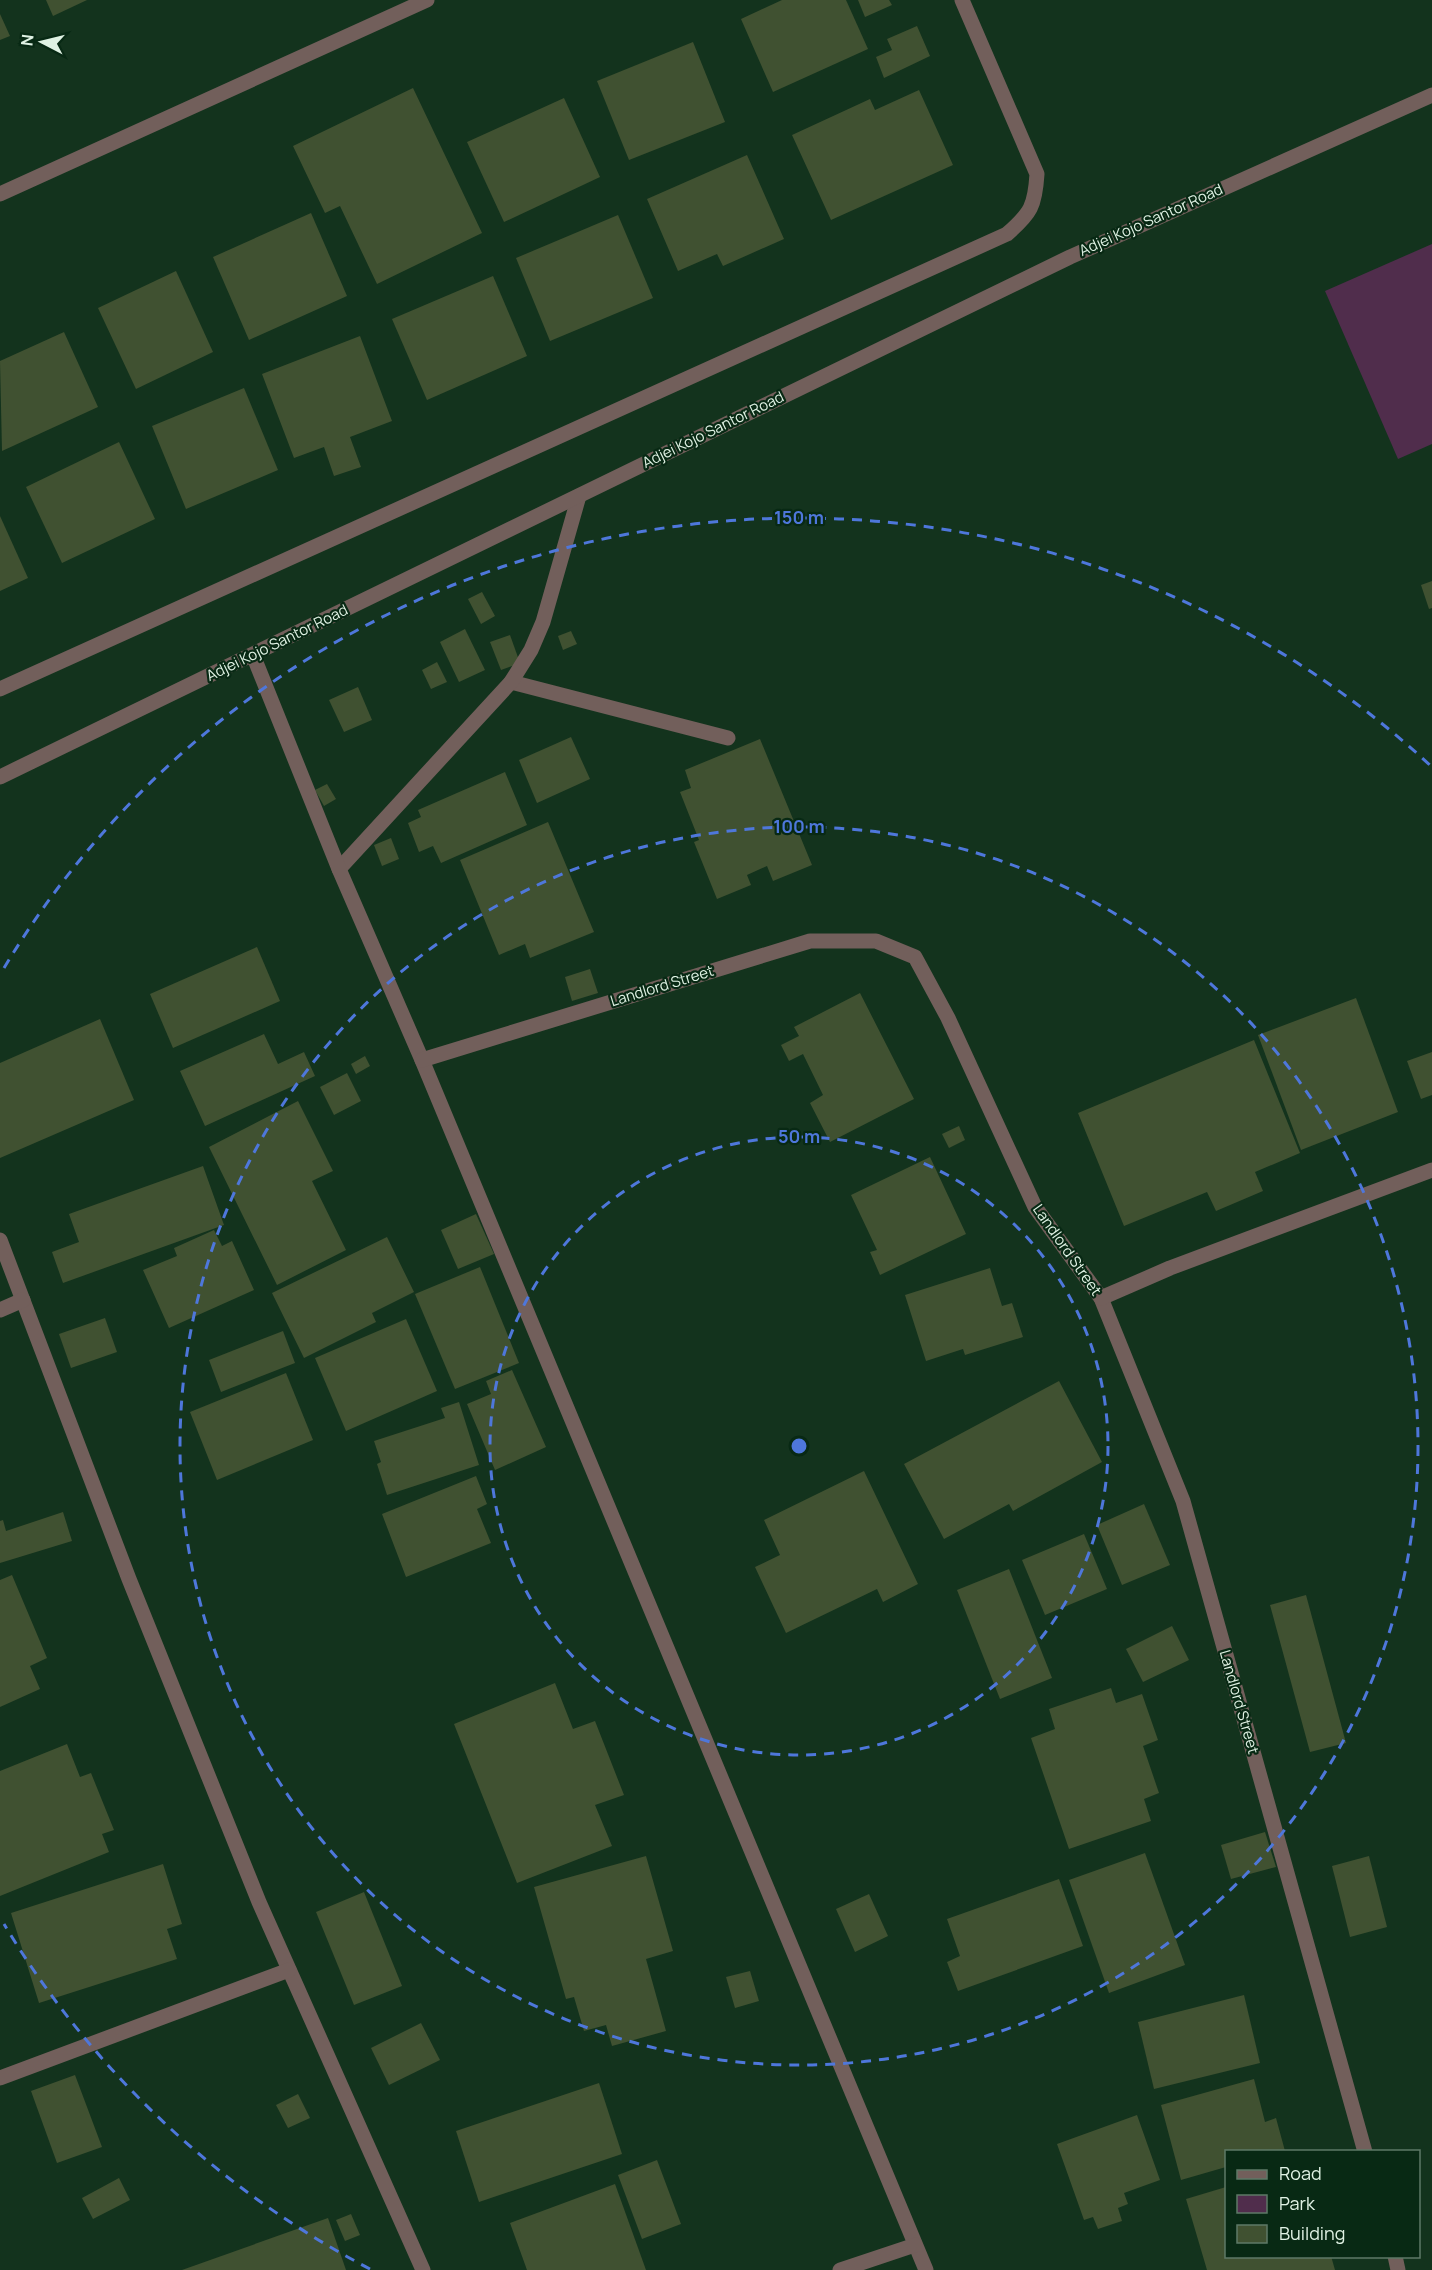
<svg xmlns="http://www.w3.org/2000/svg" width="1432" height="2270" font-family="Manrope,sans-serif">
<rect width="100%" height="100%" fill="#13331d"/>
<path fill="#502d4c" d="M1432,244V444L1398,459L1325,291Z"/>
<g fill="#405131">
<path d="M46,0H87L53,16Z"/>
<path d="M782,0H846L868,49L773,92L741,19Z"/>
<path d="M858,0H889L892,5L865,17Z"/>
<path d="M0,14L10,36L0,40Z"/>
<path d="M917,26L930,56L884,78L876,57L892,50L887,39Z"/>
<path d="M693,42L725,122L629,160L597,81Z"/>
<path d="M413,88L482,233L377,284L340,206L325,213L293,146Z"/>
<path d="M919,90L953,165L831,220L792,135L870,99L875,110Z"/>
<path d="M564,98L600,177L504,222L467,142Z"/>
<path d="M747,155L784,239L723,266L717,254L678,271L647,199Z"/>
<path d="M311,213L347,296L249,340L213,257Z"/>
<path d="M618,215L653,298L550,341L516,258Z"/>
<path d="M176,271L213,352L136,389L98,308Z"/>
<path d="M493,276L527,356L427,400L392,319Z"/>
<path d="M64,332L98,407L2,451L0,361Z"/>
<path d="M360,336L392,421L350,437L361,467L334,476L324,447L294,458L262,374Z"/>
<path d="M244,388L278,470L186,509L152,426Z"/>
<path d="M119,442L155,519L62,563L26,487Z"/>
<path d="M0,516L28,578L0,591Z"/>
<path d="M1432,581V608L1429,609L1421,585Z"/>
<path d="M482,592L495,616L481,624L468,599Z"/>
<path d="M465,629L485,670L459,682L440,642Z"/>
<path d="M571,631L577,644L563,650L558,636Z"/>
<path d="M510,635L520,663L501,670L490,642Z"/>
<path d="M437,662L447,682L431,689L422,670Z"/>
<path d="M358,687L372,720L344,732L329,700Z"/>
<path d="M571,737L590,779L537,803L519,760Z"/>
<path d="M760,739L812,865L773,881L767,866L747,875L751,885L717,899L694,842L699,840L680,792L691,788L685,770Z"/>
<path d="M505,772L527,825L441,863L433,846L419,852L408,823L421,817L418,810Z"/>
<path d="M327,784L336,799L324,806L315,790Z"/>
<path d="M548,822L594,932L530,958L525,944L499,955L460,860Z"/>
<path d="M391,838L399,859L382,866L374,845Z"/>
<path d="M257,947L280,1001L173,1048L150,994Z"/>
<path d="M590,969L598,993L572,1001L565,977Z"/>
<path d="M860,993L914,1099L830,1142L810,1103L823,1095L803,1054L789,1061L781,1045L799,1036L794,1027Z"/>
<path d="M1356,998L1398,1112L1301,1150L1258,1035Z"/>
<path d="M100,1019L134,1100L0,1158V1063Z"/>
<path d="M264,1034L278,1064L304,1052L315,1076L205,1126L180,1071Z"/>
<path d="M1254,1040L1300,1153L1255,1172L1263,1191L1216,1211L1207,1192L1124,1226L1078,1113Z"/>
<path d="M1432,1052V1095L1421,1099L1407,1061Z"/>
<path d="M365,1056L370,1066L356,1074L351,1064Z"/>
<path d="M347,1073L361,1101L334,1115L320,1087Z"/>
<path d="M298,1101L333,1171L312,1181L346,1250L277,1285L209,1147Z"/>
<path d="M959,1126L965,1140L949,1148L942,1134Z"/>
<path d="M930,1157L966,1234L880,1275L870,1252L877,1250L851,1195Z"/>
<path d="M203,1166L224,1225L63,1283L52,1252L79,1242L69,1214Z"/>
<path d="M476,1214L494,1254L458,1269L441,1230Z"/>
<path d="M214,1230L222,1246L232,1241L254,1290L169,1328L143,1270L177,1256L174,1248Z"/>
<path d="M387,1237L414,1292L372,1313L376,1322L304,1358L272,1293Z"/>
<path d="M480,1267L519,1363L455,1389L415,1294Z"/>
<path d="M990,1268L1002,1306L1012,1303L1023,1337L965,1355L963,1349L926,1361L905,1295Z"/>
<path d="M105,1318L117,1352L71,1368L59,1334Z"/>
<path d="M406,1319L437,1391L346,1431L315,1358Z"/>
<path d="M283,1331L295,1363L221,1392L209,1360Z"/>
<path d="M512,1370L546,1447L495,1470L467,1404L491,1394L486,1381Z"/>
<path d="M286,1373L313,1440L217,1480L190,1412Z"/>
<path d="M1059,1381L1102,1462L1013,1511L1009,1504L944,1539L904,1464Z"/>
<path d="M459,1402L479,1465L387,1495L377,1464L381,1462L374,1441L445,1418L441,1408Z"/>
<path d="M864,1471L918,1584L883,1602L877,1589L786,1633L755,1567L780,1555L764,1520Z"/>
<path d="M476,1476L487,1504L477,1509L491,1543L406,1577L382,1514Z"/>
<path d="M1144,1504L1170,1565L1122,1585L1097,1525Z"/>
<path d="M63,1512L72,1541L0,1563V1521L3,1520L6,1531Z"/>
<path d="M1084,1534L1107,1589L1045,1615L1022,1560Z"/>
<path d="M1009,1569L1052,1678L1000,1699L957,1590Z"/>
<path d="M12,1575L47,1658L30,1666L40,1689L0,1707V1580Z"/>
<path d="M1306,1595L1346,1743L1310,1752L1270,1605Z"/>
<path d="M1172,1626L1189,1660L1143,1682L1126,1649Z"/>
<path d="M555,1683L573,1729L595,1721L624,1795L595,1805L612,1846L517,1883L454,1724Z"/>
<path d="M1111,1688L1116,1703L1142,1694L1158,1740L1143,1746L1159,1793L1144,1799L1151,1821L1069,1849L1031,1738L1055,1729L1049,1709Z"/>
<path d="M67,1744L80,1777L91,1773L114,1830L102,1834L109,1852L0,1896V1771Z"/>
<path d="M1265,1832L1276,1867L1231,1879L1221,1845Z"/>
<path d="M1145,1853L1185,1965L1109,1993L1069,1880Z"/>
<path d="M646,1856L673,1951L646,1959L666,2031L612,2046L606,2025L584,2031L574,1997L566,1999L534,1887Z"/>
<path d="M1369,1856L1387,1927L1350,1937L1332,1866Z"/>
<path d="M163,1864L182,1924L167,1929L177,1959L39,2003L11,1913Z"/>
<path d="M1059,1879L1083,1946L958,1991L947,1962L960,1956L947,1919Z"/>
<path d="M364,1892L402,1986L354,2005L316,1912Z"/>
<path d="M869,1894L888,1936L855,1952L836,1909Z"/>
<path d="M750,1971L759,2001L735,2008L726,1977Z"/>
<path d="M1244,1995L1260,2063L1154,2089L1138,2022Z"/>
<path d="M421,2023L440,2060L389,2085L371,2048Z"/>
<path d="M75,2075L102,2147L57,2163L31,2091Z"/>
<path d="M1254,2079L1265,2122L1276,2118L1285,2151L1226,2152V2167L1181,2180L1161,2105Z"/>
<path d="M599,2083L622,2154L479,2202L456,2131Z"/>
<path d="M298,2094L310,2118L288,2128L276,2105Z"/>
<path d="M1137,2115L1160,2180L1124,2193L1128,2204L1118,2208L1122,2221L1098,2229L1093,2217L1084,2220L1057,2144Z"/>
<path d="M657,2160L681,2224L642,2239L618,2175Z"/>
<path d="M119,2178L130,2200L93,2219L82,2198Z"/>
<path d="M615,2184L646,2270H527L510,2223Z"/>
<path d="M1226,2187V2256H1331L1335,2270H1207L1186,2199Z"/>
<path d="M351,2214L360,2235L345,2241L336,2220Z"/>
<path d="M328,2218L346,2270H182Z"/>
</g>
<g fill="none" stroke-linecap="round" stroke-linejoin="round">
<g stroke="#725f5b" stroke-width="15">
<path d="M511,682L728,738"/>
<path d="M339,869L511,682L531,650L543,622L579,496"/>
</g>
<g stroke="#725f5b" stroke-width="15">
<path d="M0,194L427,0"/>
<path d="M253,655L339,869L422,1060L926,2270"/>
<path d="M0,689L1007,234C1031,213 1035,206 1037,174L962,0"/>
<path d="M0,777L1070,257L1432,95"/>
<path d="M422,1060L810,941H876L915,957L948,1018L1035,1207L1101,1298L1183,1501L1365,2152"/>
<path d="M0,1240L129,1579L259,1902L423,2270"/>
<path d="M1101,1298L1170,1268L1432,1170"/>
<path d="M0,1310L23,1300"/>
<path d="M0,2078L289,1970"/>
<path d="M1395,2256L1398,2270"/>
<path d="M840,2270L915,2245"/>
</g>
</g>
<g fill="none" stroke="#4e77db" stroke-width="3" stroke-dasharray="10 8">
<circle cx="799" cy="1446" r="309"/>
<circle cx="799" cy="1446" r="619"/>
<path d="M370 2269A928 928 0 0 1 4 1924M4 968A928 928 0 0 1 1432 767"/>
</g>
<g text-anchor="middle" stroke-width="4.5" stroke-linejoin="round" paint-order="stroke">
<g font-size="15" fill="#e0f2e4" stroke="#082914">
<text transform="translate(1151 220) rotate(-24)" y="5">Adjei Kojo Santor Road</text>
<text transform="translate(713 430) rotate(-26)" y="5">Adjei Kojo Santor Road</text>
<text transform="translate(277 643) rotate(-26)" y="5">Adjei Kojo Santor Road</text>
<text transform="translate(662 986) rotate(-17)" y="5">Landlord Street</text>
<text transform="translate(1067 1250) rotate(55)" y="5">Landlord Street</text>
<text transform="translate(1239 1702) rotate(74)" y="5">Landlord Street</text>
</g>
</g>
<circle cx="799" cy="1446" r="9" fill="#4e77db" stroke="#082914" stroke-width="3"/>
<g font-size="18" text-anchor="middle" font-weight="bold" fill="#4e77db" stroke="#082914" stroke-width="4.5" stroke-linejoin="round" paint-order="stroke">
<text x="799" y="524">150 m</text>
<text x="799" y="833">100 m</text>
<text x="799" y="1143">50 m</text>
</g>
<rect x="1225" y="2150" width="195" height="108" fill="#082914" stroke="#5e7967" stroke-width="1.5"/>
<rect x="1237" y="2170" width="30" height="9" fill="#725f5b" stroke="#5e7967" stroke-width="1.5"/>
<text x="1279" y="2180" font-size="18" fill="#e0f2e4">Road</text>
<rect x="1237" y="2195" width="30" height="18" fill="#502d4c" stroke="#5e7967" stroke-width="1.5"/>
<text x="1279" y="2210" font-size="18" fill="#e0f2e4">Park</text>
<rect x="1237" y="2225" width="30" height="18" fill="#405131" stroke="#5e7967" stroke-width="1.5"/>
<text x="1279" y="2240" font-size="18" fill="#e0f2e4">Building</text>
<g transform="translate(42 42) rotate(277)" stroke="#082914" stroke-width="4.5" paint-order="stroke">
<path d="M0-4.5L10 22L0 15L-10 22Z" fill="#e0f2e4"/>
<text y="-9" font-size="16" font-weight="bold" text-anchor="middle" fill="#e0f2e4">N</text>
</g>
</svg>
